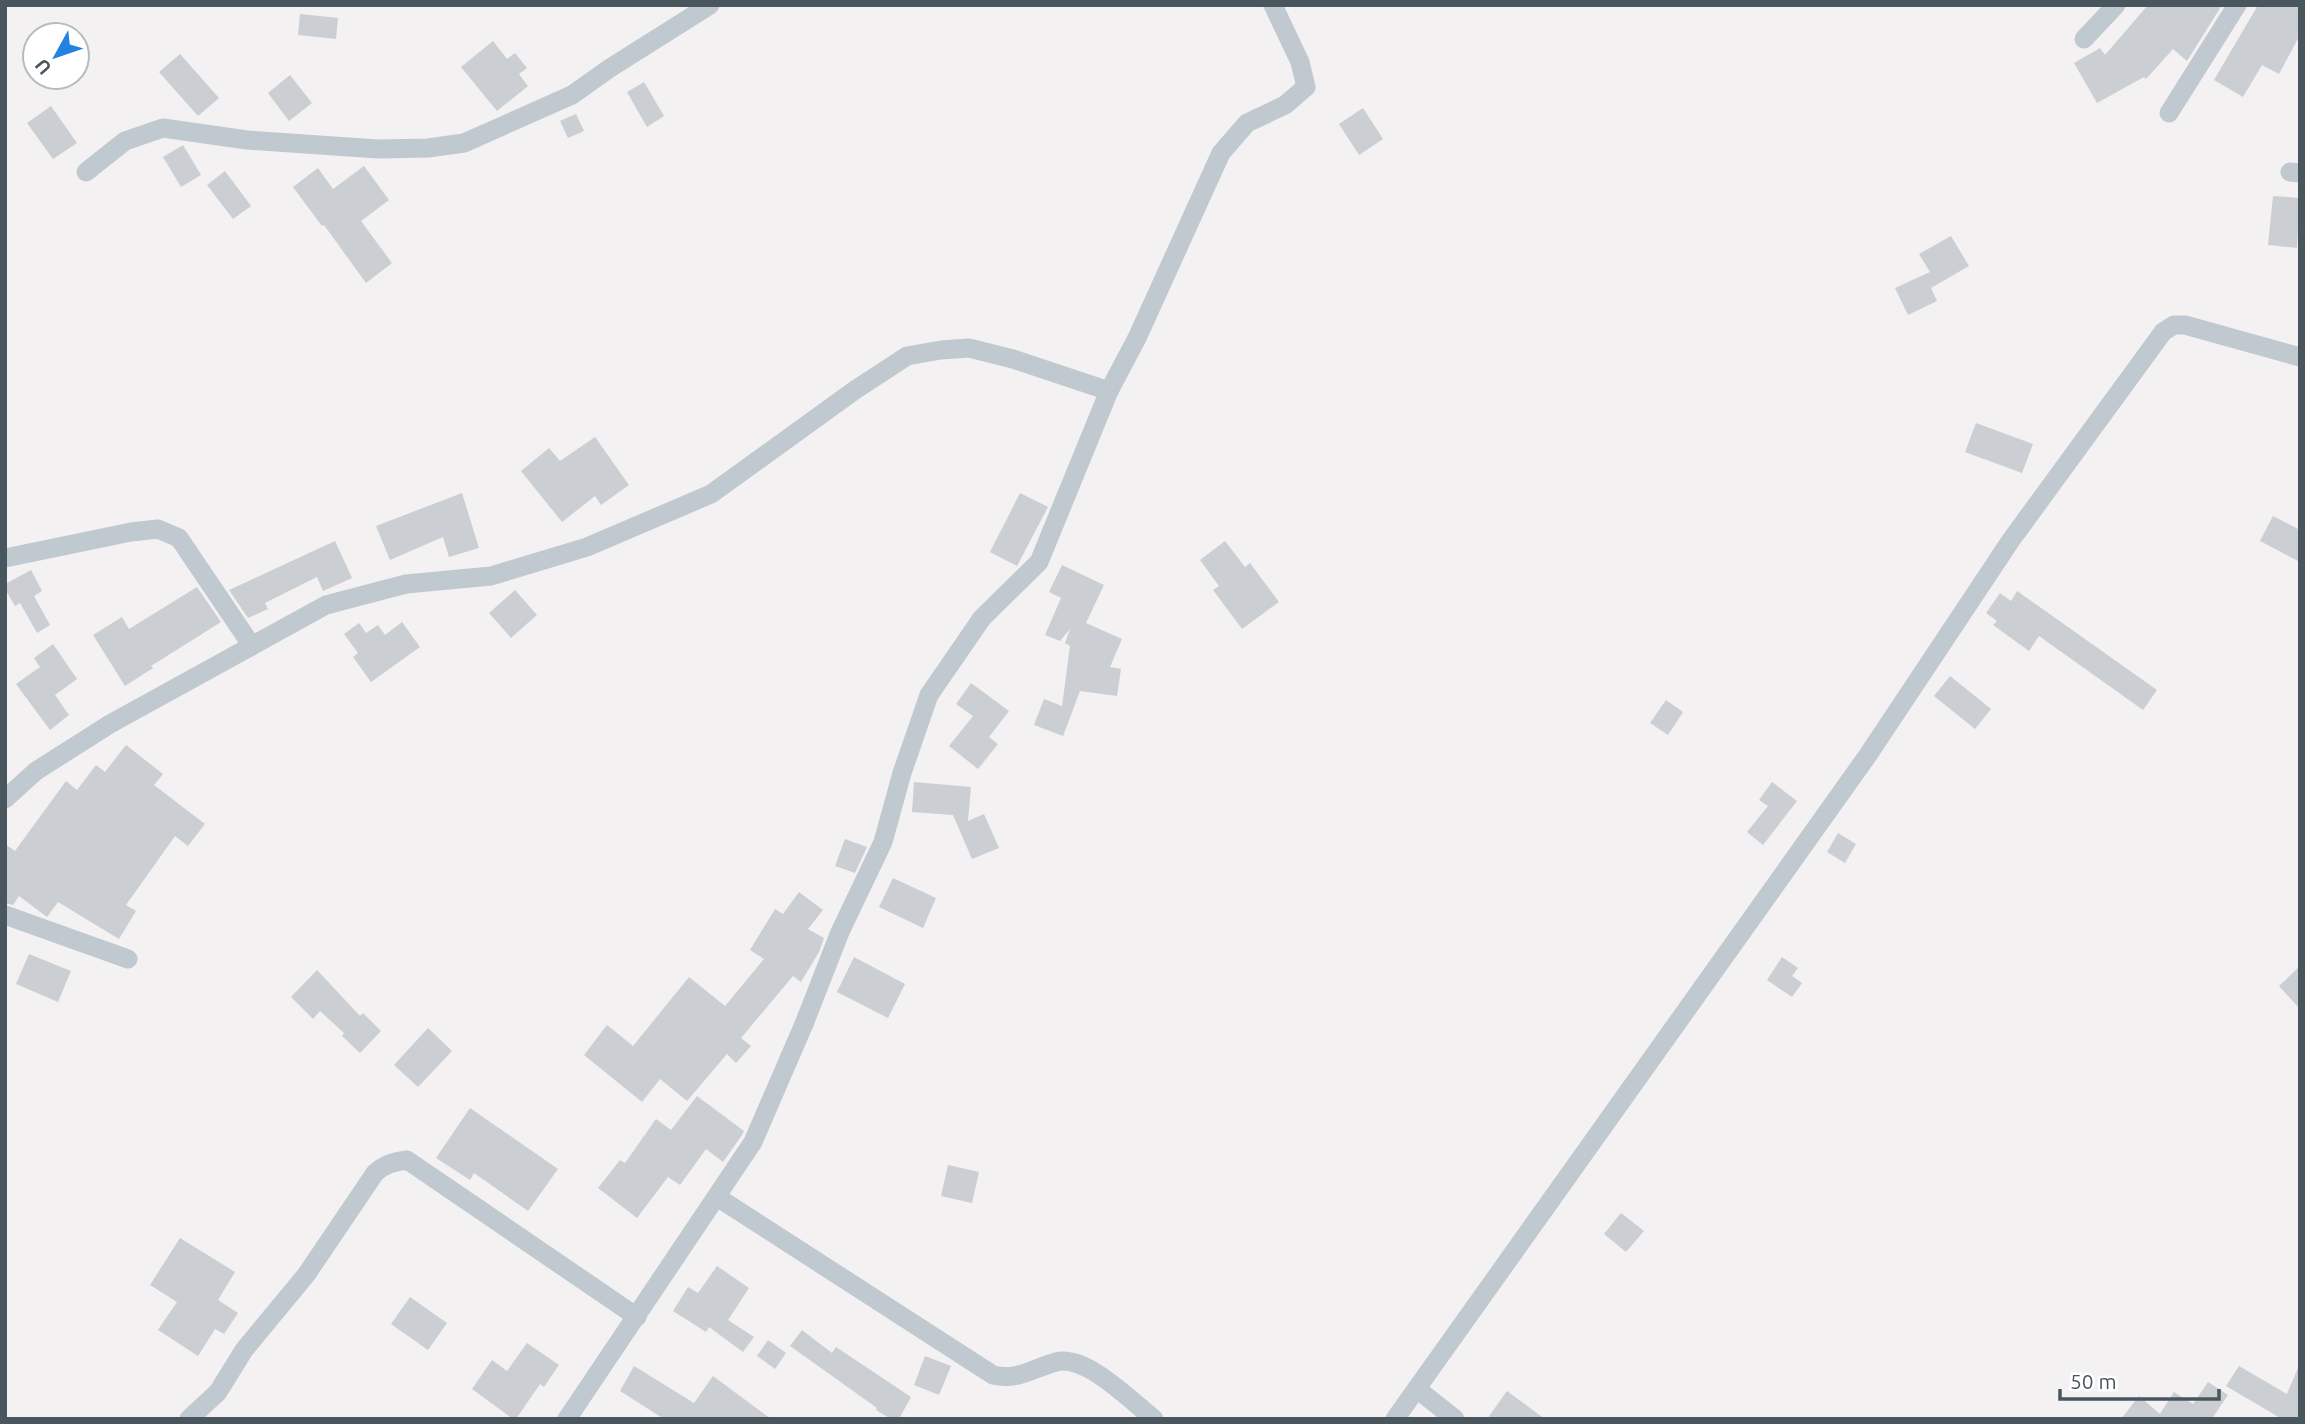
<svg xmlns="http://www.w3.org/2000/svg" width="2305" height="1424" font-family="Ubuntu,sans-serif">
<rect width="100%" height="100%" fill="#f3f1f1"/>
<g fill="#cbcfd3">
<path d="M2148,5H2222L2187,61L2173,49L2146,79L2144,77L2097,103L2074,63L2100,48L2105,55Z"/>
<path d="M2258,5H2294L2300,9V35L2279,74L2262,65L2243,97L2214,80Z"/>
<path d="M300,14L338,18L336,39L298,35Z"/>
<path d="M493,41L507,59L515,53L527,68L519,74L528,86L497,111L461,67Z"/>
<path d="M180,54L219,98L198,116L159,72Z"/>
<path d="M290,75L312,103L289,121L268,93Z"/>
<path d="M644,82L664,116L647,127L627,92Z"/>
<path d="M51,106L77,143L53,159L27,123Z"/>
<path d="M1363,108L1383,139L1359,155L1339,124Z"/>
<path d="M576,114L584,131L568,138L560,121Z"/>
<path d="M183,145L201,175L181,187L163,157Z"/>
<path d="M364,166L389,200L361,221L392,263L366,283L324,225L322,226L293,187L318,168L333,189Z"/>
<path d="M225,171L251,206L233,219L207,185Z"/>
<path d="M2273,196L2300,198L2297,248L2268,245Z"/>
<path d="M1951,236L1969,266L1931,288L1937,301L1908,315L1895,288L1930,272L1919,254Z"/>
<path d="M1976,423L2033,444L2022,473L1965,452Z"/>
<path d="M595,437L629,485L601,505L595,496L562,522L521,471L549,448L560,461Z"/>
<path d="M462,493L479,548L449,557L443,537L390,560L376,526Z"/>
<path d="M1020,493L1048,507L1017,566L990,552Z"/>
<path d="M2273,516L2300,530V562L2260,541Z"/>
<path d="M335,541L352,578L323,591L317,577L265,603L268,609L248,618L229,590Z"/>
<path d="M1225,541L1245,567L1250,563L1279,602L1242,629L1213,590L1219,586L1200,560Z"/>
<path d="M1062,565L1104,585L1086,623L1122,639L1110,667L1121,669L1117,696L1080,691L1063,736L1034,725L1044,699L1062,706L1070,646L1065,643L1070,629L1060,641L1045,635L1061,598L1049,592Z"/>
<path d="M31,570L42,591L34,596L50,625L37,633L20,603L15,606L5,589V584Z"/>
<path d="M197,587L221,622L151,666L153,668L125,686L93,635L122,617L129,629Z"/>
<path d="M515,590L537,615L511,638L489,613Z"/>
<path d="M2017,591L2157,690L2143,710L2039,636L2029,651L1993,625L1997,621L1986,613L2000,593L2011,601Z"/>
<path d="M402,622L420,647L371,682L353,657L358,653L344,634L359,623L366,633L378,625L385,635Z"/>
<path d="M53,644L77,679L55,695L69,715L50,730L16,684L40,667L34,658Z"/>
<path d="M1950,676L1991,709L1975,729L1934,696Z"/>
<path d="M971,683L1009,711L989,737L998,744L978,769L949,746L973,716L956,704Z"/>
<path d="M1666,700L1683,712L1668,735L1650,723Z"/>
<path d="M126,745L163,774L154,785L205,824L188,846L175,836L126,905L136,911L119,939L58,902L47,917L19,896L13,905L5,903V844L15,851L66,781L77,790L96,765L105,772Z"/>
<path d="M914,782L971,787L968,821L984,814L999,848L972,859L953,815L912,812Z"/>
<path d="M1772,782L1797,801L1763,845L1747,832L1768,806L1759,800Z"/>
<path d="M1838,833L1856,844L1845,863L1827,852Z"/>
<path d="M845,839L867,847L855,873L835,866Z"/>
<path d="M893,878L936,898L923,928L879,907Z"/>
<path d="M799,892L823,910L808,929L824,938L819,952L801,982L793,976L741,1038L751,1046L736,1063L727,1054L687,1101L660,1079L642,1102L584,1055L607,1025L633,1046L689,977L725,1006L764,959L750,950L775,909L783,914Z"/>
<path d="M29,954L71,971L58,1002L16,984Z"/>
<path d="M854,957L905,984L888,1018L837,992Z"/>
<path d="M1782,957L1798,968L1792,976L1802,983L1792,997L1767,980Z"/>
<path d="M2300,966V1009L2279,986Z"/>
<path d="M317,970L360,1016L363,1013L381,1031L360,1053L342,1036L344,1033L320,1011L313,1019L291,997Z"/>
<path d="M428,1028L452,1051L418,1087L394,1065Z"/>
<path d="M697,1096L744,1131L742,1135L723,1162L706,1149L680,1185L668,1177L637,1218L598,1188L620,1160L625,1163L656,1119L671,1130Z"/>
<path d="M470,1108L558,1169L528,1211L474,1173L470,1180L436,1158Z"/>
<path d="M948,1165L979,1172L972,1203L941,1196Z"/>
<path d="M1621,1213L1644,1231L1626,1252L1604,1234Z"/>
<path d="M180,1238L235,1272L218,1300L238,1313L224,1334L215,1329L198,1356L158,1330L177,1302L150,1285Z"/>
<path d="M717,1266L749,1288L728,1320L754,1337L743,1352L709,1327L706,1332L673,1311L688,1287L698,1293Z"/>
<path d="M410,1297L447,1323L428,1350L391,1324Z"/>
<path d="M802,1330L832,1353L836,1347L911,1397L899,1419H891L876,1410L877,1408L790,1346Z"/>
<path d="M768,1340L786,1353L775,1369L757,1356Z"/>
<path d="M527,1343L559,1365L544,1387L540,1384L516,1419H513L472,1389L492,1360L507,1371Z"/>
<path d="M925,1356L951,1366L939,1395L914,1385Z"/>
<path d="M2300,1363V1419H2282L2226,1386L2239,1366L2287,1394Z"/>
<path d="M634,1366L694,1403L713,1376L771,1419H664L620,1391Z"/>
<path d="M2208,1382L2228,1395L2213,1417L2216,1419H2121L2139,1396L2160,1414L2174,1392L2193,1404Z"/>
<path d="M1507,1391L1545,1419H1487Z"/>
</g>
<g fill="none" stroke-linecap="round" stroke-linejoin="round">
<g stroke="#bfc9cf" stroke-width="19">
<path d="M2084,39L2116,5"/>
<path d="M2169,113L2237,5"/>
<path d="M86,172L125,141L163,128L247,140L378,149L428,148L464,143L572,95L610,68L710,5"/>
<path d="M2290,172L2300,173"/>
<path d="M5,558L131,532L158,529L179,538L252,646"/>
<path d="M5,799L36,771L110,724L326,605L406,584L491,576L587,547L711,494L855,390L907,356L941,350L969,348L1013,359L1109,391L1137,338L1221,153L1247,123L1285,105L1306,87L1300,62L1273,5"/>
<path d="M5,915L128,959"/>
<path d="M717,1197L993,1375C1018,1381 1033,1368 1056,1362C1086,1354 1131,1401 1154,1419"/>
<path d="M1417,1389L1455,1419"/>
<path d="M189,1419L218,1392L244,1350L306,1275L375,1173C385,1164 393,1162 407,1160L637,1317"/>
<path d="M567,1419L753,1142L804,1024L840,932L883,842L902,773L929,695L982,618L1039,562L1109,391"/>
<path d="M1395,1419L1868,755L2011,540L2163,332L2174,325H2185L2300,357"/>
</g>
</g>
<rect width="2305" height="1424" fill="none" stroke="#49565e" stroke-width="14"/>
<g transform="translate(56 56) rotate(230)"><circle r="33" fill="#ffffff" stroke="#b6bbbf" stroke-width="2"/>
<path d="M0-5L12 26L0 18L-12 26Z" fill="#2183dd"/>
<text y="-10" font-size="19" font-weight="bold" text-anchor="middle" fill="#49565e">U</text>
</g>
<path d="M2060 1389v10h159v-10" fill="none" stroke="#49565e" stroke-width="3.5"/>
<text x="2070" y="1389" font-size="21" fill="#49565e" stroke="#ffffff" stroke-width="5" paint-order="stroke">50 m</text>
</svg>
